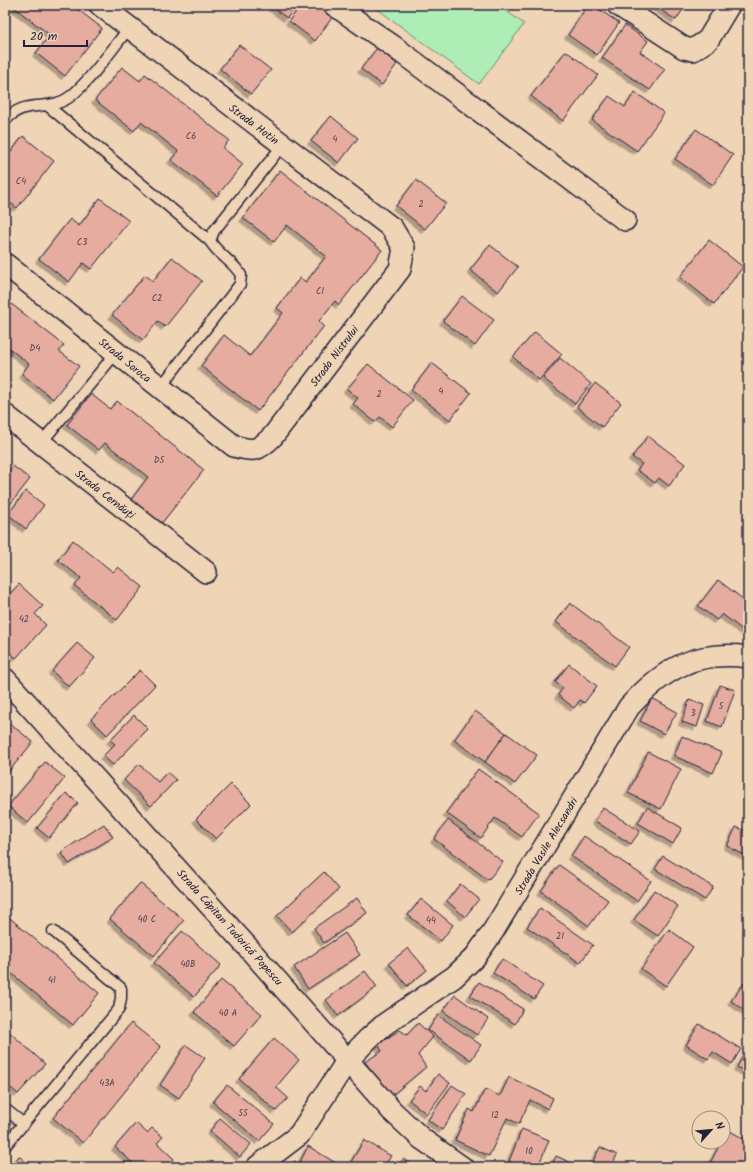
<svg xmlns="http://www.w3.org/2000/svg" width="753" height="1172" font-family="Kalam,sans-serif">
<defs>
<filter id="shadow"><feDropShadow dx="-3.5" dy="3.5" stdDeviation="0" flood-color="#0004"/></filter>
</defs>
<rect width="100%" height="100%" fill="#efd4b6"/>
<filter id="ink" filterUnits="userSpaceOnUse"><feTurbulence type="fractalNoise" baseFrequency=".025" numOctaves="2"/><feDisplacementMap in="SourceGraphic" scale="8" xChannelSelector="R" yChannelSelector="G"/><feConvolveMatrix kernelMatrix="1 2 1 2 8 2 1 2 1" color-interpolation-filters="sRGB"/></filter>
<g filter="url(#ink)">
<path fill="#aeeeb6" stroke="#688878" d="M372,5H498L524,24L479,84Z"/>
<g fill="#e5ac9f" stroke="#22223b" filter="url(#shadow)">
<path d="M11,5H72L102,28L65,76L36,53L50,35Z"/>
<path d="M269,5H297L287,18Z"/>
<path d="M301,5H322L334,15L315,41L289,21Z"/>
<path d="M588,5H593L619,23L597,55L568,35Z"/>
<path d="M653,5H686L676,20Z"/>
<path d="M625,25L648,41L640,52L665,69L650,90L602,58Z"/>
<path d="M239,45L271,70L251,94L220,69Z"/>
<path d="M377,48L397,64L382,85L361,69Z"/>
<path d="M566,51L598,75L563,121L531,96Z"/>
<path d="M122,67L140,81L145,74L229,140L223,148L243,164L217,196L171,160L178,151L141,122L134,131L95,100Z"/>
<path d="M635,92L664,113L637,151L592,120L609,96L625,107Z"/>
<path d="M331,116L358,138L339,163L311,141Z"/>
<path d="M696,129L733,155L713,185L675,159Z"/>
<path d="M23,136L54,161L17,208L8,201L5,206V160Z"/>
<path d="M280,170L382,250L339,305L335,301L319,321L324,326L258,411L201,366L224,335L250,356L283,313L277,308L300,278L306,282L326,256L287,225L274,242L243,218Z"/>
<path d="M416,180L446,203L425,229L396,206Z"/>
<path d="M100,198L129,221L91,269L83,263L69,282L39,259L70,219L79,226Z"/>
<path d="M709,240L743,267L714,304L680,277Z"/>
<path d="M490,245L518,267L498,292L470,270Z"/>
<path d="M172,257L202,281L165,327L158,321L143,340L112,315L145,275L153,281Z"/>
<path d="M462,296L494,320L475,346L443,321Z"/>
<path d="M5,299L64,345L59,351L79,366L53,399L22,374L29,364L5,345Z"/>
<path d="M535,332L562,354L539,380L513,357Z"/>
<path d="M560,358L591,384L575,404L543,378Z"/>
<path d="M432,363L471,393L450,420L411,390Z"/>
<path d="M368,364L413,400L392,427L380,417L375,422L353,404L358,398L347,389Z"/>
<path d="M595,383L621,403L602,427L577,407Z"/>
<path d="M91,394L110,409L117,401L204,470L157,529L127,505L148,477L105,443L99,450L67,425Z"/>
<path d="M648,436L685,464L669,486L659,478L655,483L637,470L642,464L632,457Z"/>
<path d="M13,466L30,479L5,511V477Z"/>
<path d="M26,491L44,505L26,529L8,514Z"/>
<path d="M73,540L113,572L118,567L143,587L117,620L75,586L81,578L58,560Z"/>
<path d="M718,580L748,603V626L744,631L722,614L717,620L698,606Z"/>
<path d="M19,584L43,606L35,614L46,625L16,658L5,648V622L9,617L5,613V599Z"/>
<path d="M570,603L629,647L615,666L556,622Z"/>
<path d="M77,643L95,658L69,687L52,671Z"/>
<path d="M569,664L597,686L584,703L580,700L574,708L558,695L563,688L555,682Z"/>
<path d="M140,670L155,685L107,735L91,719Z"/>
<path d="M720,685L735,690L722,727L707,721Z"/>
<path d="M652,698L677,712L664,734L640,721Z"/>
<path d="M689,700L704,705L697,727L682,722Z"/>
<path d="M475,711L506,733L485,762L454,740Z"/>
<path d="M134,715L148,729L113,765L103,756L115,744L110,740Z"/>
<path d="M9,723L33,742L5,776V728Z"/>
<path d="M506,733L537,755L515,784L485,762Z"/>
<path d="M682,736L722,753L713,773L674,756Z"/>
<path d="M648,752L681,769L661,809L628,793Z"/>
<path d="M45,762L65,778L28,823L8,806Z"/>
<path d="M139,764L158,782L167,772L176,780L151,806L124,780Z"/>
<path d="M478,769L539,813L522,837L495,818L481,838L446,813Z"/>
<path d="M231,784L251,804L216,839L196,819Z"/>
<path d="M66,793L78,803L49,838L37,828Z"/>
<path d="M647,807L682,828L673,844L638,823Z"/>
<path d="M603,808L640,831L631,844L595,821Z"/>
<path d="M448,820L503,862L488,880L434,839Z"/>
<path d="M104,824L113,837L69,864L61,852Z"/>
<path d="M736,827L748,832V857L727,846Z"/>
<path d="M584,836L651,881L637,901L571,856Z"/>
<path d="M663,856L713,887L705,900L655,869Z"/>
<path d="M559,865L608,900L589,926L541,891Z"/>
<path d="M324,872L339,889L292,932L277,916Z"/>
<path d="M140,883L184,920L154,956L110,919Z"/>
<path d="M460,884L479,899L465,917L447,901Z"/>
<path d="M654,890L678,906L658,936L634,920Z"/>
<path d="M357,898L367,913L324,943L314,928Z"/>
<path d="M421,899L453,925L441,941L408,915Z"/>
<path d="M540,908L593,945L580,963L527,927Z"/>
<path d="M5,914L99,993L73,1025L5,968Z"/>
<path d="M669,929L693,947L666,986L641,969Z"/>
<path d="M182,931L221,965L194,997L154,963Z"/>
<path d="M345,933L360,955L308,989L294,967Z"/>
<path d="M408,948L427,970L407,986L389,963Z"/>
<path d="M502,959L543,986L534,999L493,973Z"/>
<path d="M365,971L377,987L338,1016L326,1000Z"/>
<path d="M221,980L262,1014L234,1046L194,1012Z"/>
<path d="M479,982L523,1009L515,1024L470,996Z"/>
<path d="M744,983L748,986V1012L731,1001Z"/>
<path d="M455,995L488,1019L477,1035L443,1011Z"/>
<path d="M438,1015L481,1045L471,1060L428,1030Z"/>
<path d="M131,1023L161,1047L83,1143L53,1118Z"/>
<path d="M418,1023L433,1037L418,1055L426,1067L391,1096L365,1062L382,1051L378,1044L400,1030L407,1035Z"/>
<path d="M699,1024L741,1049L732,1064L713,1052L708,1059L686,1045Z"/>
<path d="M5,1028L45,1064L18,1094L5,1083Z"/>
<path d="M274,1038L299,1060L276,1087L288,1098L276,1111L239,1079Z"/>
<path d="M186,1045L205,1058L179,1098L160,1085Z"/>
<path d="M746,1051L748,1052V1073L737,1067Z"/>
<path d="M438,1074L450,1083L427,1114L409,1100L420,1086L426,1091Z"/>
<path d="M509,1077L553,1098L548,1109L530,1100L519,1124L507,1118L489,1156L455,1140L469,1109L474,1112L485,1089L500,1096Z"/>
<path d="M227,1085L274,1124L259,1141L213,1102Z"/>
<path d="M452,1085L466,1094L442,1130L428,1120Z"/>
<path d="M220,1118L251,1144L240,1157L210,1131Z"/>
<path d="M136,1123L147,1133L152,1128L163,1137L157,1143L174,1159L169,1165L172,1167H137L115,1147Z"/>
<path d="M522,1129L549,1140L538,1167H522L509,1161Z"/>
<path d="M728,1130L748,1141V1165L744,1162L741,1167H708L721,1142H723Z"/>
<path d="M364,1140L391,1156L384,1167H348Z"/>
<path d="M308,1146L339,1165L337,1167H291L294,1161L299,1164Z"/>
<path d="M600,1147L617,1155L611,1167H590Z"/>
<path d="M19,1156L31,1167H10Z"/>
<path d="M556,1156L572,1163L570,1167H551Z"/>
<path d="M403,1159L416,1167H398Z"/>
</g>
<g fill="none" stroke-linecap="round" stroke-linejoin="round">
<defs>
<g id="service">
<path d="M48,106L210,241"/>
<path d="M5,121C26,96 48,114 71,96C90,81 113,48 129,28"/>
<path d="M160,388L240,284L241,275C232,260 220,257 210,241L214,231L282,146"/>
<path d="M41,443L116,353"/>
<path d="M5,1109L24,1124"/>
<path d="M5,1146L119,1009L121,998V988L53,931"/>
</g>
<g id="minor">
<path d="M334,5L393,46L625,220"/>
<path d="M618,5L684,48L693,50L708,40L729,5"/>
<path d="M5,264L234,446C254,452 258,451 273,436L400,269L404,248L392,228L100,5"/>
<path d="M5,415L206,572"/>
<path d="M5,679L244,943L392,1111L422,1139L462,1167"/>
<path d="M257,1167L299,1135L347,1061L368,1039L385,1024L454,977L475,957L492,933L629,707C663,669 695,650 748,657"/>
</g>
</defs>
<use href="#service" stroke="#22223b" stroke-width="13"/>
<use href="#minor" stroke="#22223b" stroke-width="24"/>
<use href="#service" stroke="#efd4b6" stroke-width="10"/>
<use href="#minor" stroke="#efd4b6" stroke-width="21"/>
</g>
</g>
<g text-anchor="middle" stroke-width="3" stroke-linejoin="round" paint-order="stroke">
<g font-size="9" fill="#534454">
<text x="191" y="139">C6</text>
<text x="335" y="142">4</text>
<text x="21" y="184">C4</text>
<text x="421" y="207">2</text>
<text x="82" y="245">C3</text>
<text x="320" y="294">C1</text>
<text x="157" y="301">C2</text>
<text x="35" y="351">D4</text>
<text x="441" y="394">4</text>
<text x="379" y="397">2</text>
<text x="159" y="463">D5</text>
<text x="24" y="622">42</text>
<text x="721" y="709">5</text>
<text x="693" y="716">3</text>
<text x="147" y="922">40 C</text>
<text x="431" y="923">44</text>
<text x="560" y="939">21</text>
<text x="188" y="967">40B</text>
<text x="52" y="983">41</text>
<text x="228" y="1016">40 A</text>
<text x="107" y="1086">43A</text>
<text x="243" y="1116">55</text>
<text x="495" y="1118">12</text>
<text x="529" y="1154">10</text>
</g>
<g font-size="11" fill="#22223b" stroke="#efd4b6">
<text transform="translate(254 124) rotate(37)" y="4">Strada Hotin</text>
<text transform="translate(334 356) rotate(-53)" y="4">Strada Nistrului</text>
<text transform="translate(125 360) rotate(39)" y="4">Strada Soroca</text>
<text transform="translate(105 494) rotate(38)" y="4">Strada Cernăuți</text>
<text transform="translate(546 846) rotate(-59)" y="4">Strada Vasile Alecsandri</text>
<text transform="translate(230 927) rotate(48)" y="4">Strada Căpitan Tudorică Popescu</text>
</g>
</g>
<rect width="753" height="1172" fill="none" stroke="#efd4b6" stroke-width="20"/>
<rect x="10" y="10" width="733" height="1152" fill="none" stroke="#22223b" stroke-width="1.5" filter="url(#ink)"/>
<g transform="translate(711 1130) rotate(63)"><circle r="19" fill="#efd4b6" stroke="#9d8d85"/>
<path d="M0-3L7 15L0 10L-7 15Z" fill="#22223b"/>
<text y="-6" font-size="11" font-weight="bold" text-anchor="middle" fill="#22223b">N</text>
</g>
<path d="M24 40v6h63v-6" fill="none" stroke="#22223b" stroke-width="2"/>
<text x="30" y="40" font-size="12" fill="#22223b" stroke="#efd4b6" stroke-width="3" paint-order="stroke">20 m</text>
</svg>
